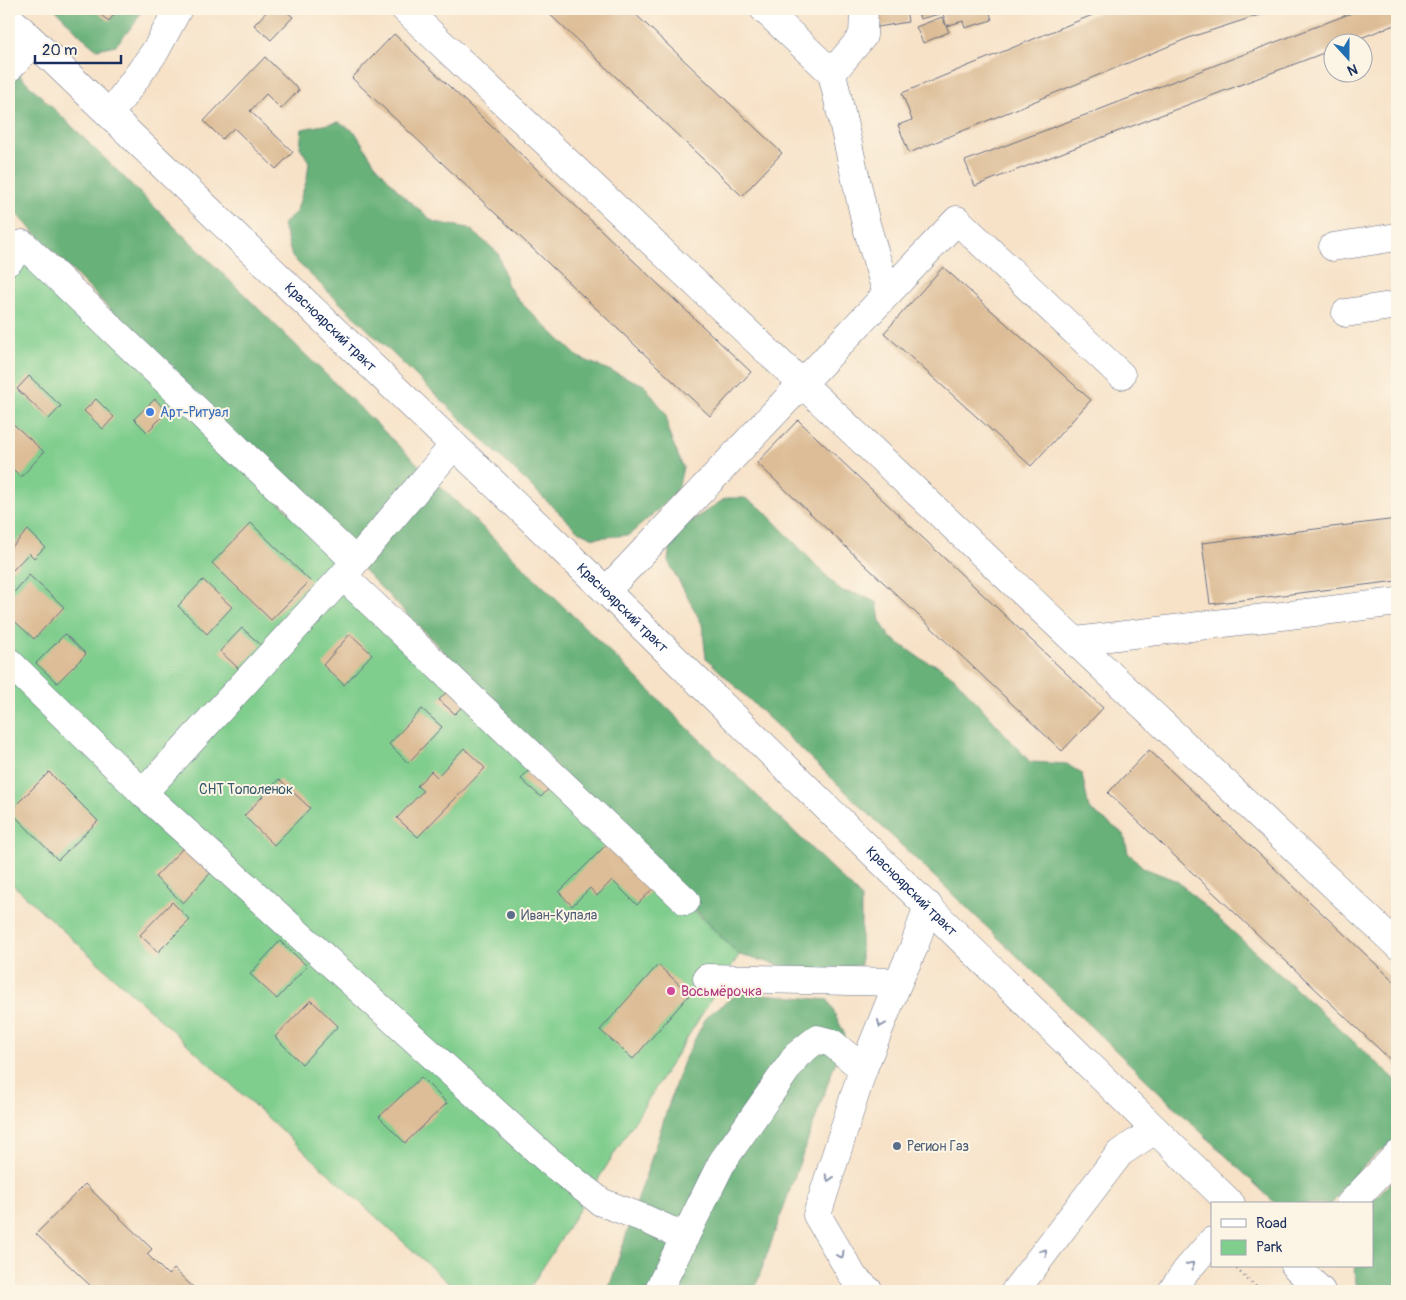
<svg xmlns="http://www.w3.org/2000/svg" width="1406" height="1300" font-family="Pangolin,sans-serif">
<rect width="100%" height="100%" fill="#fcf5e5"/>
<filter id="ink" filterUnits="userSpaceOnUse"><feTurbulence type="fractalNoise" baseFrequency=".02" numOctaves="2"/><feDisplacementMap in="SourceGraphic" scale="10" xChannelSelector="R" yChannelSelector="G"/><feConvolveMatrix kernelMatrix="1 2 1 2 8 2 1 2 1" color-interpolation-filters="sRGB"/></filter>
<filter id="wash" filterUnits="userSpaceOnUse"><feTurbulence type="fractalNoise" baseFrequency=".0096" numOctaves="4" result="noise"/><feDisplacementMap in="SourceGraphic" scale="20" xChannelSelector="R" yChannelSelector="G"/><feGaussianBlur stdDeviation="1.12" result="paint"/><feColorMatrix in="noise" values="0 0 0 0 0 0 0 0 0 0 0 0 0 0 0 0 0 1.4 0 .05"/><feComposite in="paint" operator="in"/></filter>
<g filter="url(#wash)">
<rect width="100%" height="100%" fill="#f7e2c8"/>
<path fill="#80ce8e" stroke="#4e7e76" d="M17,244L739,955L528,1291H457L9,881V254Z"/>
<g fill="#68b179" stroke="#42706c">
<path d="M55,9H142L135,23L116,45L97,49L80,35Z"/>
<path d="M9,65L861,897V965L808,972L739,955L9,206Z"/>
<path d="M339,122L355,132L375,164L403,196L434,222L469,228L498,253L508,286L521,303L578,357L644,385L666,414L669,434L683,467L679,485L668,501L629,535L594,538L578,531L292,257L283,224L296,212L307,179L309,162L300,147L302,129Z"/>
<path d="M726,498H745L761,508L841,591L861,595L877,603L880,621L890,637L921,659L939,666L954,677L1030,762L1067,764L1082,774L1089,809L1124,834L1128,853L1144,868L1177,881L1397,1081V1139C1372,1156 1349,1178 1332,1204H1276L706,658L702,624L668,561L670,545L679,529Z"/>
<path d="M740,992L828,1000L845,1035L754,1291H608L682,1064L707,1016Z"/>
<path d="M1397,1176V1291H1365L1356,1284L1355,1267V1266H1372V1201Z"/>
</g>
<g id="blocks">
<g fill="#ddbd97">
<path d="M92,9H118L109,21Z"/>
<path d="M269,9H283L293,17L271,40L254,25Z"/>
<path d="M544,9H630L782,153L742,196Z"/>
<path d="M875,9H906L908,22L878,27Z"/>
<path d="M917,9H989L992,20L965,28L963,21L946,26L943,13L920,19Z"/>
<path d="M1107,9H1278L1191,37L909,153L898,125L912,120L902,93Z"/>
<path d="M1362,9H1397V24L1350,42H1334V49L975,186L965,161Z"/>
<path d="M942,17L949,32L923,43L916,27Z"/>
<path d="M394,34L751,372L710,416L352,78Z"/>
<path d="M265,57L299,90L281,109L266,94L250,111L293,152L276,169L234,128L222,139L204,121Z"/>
<path d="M943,267L1091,400L1031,466L884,333Z"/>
<path d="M29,376L61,406L49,419L17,389Z"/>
<path d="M96,399L114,417L103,429L84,411Z"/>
<path d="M155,399L167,412L147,432L134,419Z"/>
<path d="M9,420L44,452L21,477L9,465Z"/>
<path d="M798,420L1103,708L1062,751L757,463Z"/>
<path d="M1397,519V581L1210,604L1202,543Z"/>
<path d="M251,523L310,581L271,620L212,563Z"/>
<path d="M28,530L45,547L34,558L29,553L13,570L9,566V550Z"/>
<path d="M29,575L64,607L34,639L9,616V598Z"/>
<path d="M203,580L232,607L207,634L178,606Z"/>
<path d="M242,628L261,645L239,669L220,651Z"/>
<path d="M65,634L86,654L57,683L36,663Z"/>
<path d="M350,634L372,654L344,685L323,665Z"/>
<path d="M450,688L466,702L455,714L439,700Z"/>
<path d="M422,709L442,727L408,763L389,744Z"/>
<path d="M464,748L485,768L418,837L397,818L423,791L417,786L431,771L437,777Z"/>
<path d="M1149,750L1397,984V1066L1108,793Z"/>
<path d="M531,767L551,786L541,797L521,779Z"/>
<path d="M49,772L98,821L58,860L10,811Z"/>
<path d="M279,779L310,808L274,845L244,816Z"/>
<path d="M611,840L656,885L637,905L612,880L597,896L590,888L572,906L559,892Z"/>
<path d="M188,843L215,868L183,903L155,877Z"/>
<path d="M172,902L190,920L158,952L140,935Z"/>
<path d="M280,941L307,966L277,999L250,974Z"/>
<path d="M658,965L690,994L633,1059L600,1030Z"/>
<path d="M311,1000L338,1026L302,1064L275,1037Z"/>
<path d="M421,1077L447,1103L405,1143L379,1117Z"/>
<path d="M85,1184L152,1249L147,1254L168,1275L174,1269L197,1291H96L36,1234Z"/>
</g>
</g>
</g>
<g filter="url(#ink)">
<use href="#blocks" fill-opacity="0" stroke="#686e83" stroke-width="1"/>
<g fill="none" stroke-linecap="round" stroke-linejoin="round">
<defs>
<g id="minor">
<path d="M405,9L1397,945"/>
<path d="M764,9L832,73"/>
<path d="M864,9L863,36L832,73L866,224L887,294"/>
<path d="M9,68L34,42"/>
<path d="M110,114L156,50L178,9"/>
<path d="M1333,247L1397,237"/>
<path d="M9,261L23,244L355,561"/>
<path d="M1346,313L1397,305"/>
<path d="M343,576L686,901"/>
<path d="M606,591L957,220L1121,375"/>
<path d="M1076,641L1397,602"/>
<path d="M9,662L143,793L549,1161L601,1202L643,1218L685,1237"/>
<path d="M143,793L343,576L454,445"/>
<path d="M707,978L898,982"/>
<path d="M1350,1204L1397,1155"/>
<path d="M658,1291L722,1162L797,1055L817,1039L832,1043L863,1069"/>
<path d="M869,1291L854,1278L817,1215L863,1069L898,982L914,947L928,905"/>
<path d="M1015,1291L1120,1153L1155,1130"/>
<path d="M1172,1291L1186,1271L1212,1241"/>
</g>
<g id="major">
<path id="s1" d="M9,18L606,591L1231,1204"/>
<path d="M1295,1266L1321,1291"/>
</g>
</defs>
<use href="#minor" stroke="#686e83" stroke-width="29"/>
<use href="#major" stroke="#686e83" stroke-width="29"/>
<path stroke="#686e83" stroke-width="3" stroke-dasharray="1 4" stroke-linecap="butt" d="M1228,1267L1234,1266L1260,1291"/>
<use href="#minor" stroke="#fff" stroke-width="28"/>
<use href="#major" stroke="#fff" stroke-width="28"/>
</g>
<defs><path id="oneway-chevron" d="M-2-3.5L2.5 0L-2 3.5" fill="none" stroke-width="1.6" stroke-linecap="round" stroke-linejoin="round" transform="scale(1.25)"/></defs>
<g stroke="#8d97ae">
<use href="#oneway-chevron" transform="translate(881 1024) rotate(112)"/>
<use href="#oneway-chevron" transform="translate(829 1178) rotate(107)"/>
<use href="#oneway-chevron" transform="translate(1044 1252) rotate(-53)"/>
<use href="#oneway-chevron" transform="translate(841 1255) rotate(60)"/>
<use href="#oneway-chevron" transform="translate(1191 1265) rotate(-49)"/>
</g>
</g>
<circle fill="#3f7fe0" stroke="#fcf5e5" stroke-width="2" cx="150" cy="412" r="5"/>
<g fill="#5c6f8a" stroke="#fcf5e5" stroke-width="2">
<circle cx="511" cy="915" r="5"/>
<circle cx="897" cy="1146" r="5"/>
</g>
<circle fill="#d1479c" stroke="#fcf5e5" stroke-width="2" cx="671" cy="991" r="5"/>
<g text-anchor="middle" stroke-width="4" stroke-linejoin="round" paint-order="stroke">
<g font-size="14" fill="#1b2f5e" stroke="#fcf5e5">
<text dy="5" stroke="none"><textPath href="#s1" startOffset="446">Красноярский тракт</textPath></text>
<text dy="5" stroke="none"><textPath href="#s1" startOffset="851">Красноярский тракт</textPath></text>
<text dy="5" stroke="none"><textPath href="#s1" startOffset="1256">Красноярский тракт</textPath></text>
</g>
<g font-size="14" fill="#366cbe" stroke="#fcf5e5" text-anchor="start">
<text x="160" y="417">Арт-Ритуал</text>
</g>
<g font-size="14" fill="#34576a" stroke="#fcf5e5">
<text x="246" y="794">СНТ Тополенок</text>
</g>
<g font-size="14" fill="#4e5e75" stroke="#fcf5e5" text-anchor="start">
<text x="521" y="920">Иван-Купала</text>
<text x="907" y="1151">Регион Газ</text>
</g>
<g font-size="14" fill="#b23c85" stroke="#fcf5e5" text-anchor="start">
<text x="681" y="996">Восьмёрочка</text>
</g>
</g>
<rect width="1406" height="1300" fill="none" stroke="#fcf5e5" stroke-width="30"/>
<rect x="1211" y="1202" width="162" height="65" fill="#fcf5e5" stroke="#a2a6af"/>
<rect x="1221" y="1219" width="25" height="8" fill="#ffffff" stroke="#a2a6af"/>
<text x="1256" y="1228" font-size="15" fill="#1b2f5e">Road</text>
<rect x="1221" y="1240" width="25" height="15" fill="#80ce8e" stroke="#a2a6af"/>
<text x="1256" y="1252" font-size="15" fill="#1b2f5e">Park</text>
<g transform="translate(1348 58) rotate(159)"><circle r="24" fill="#fcf5e5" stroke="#a2a6af"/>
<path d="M0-4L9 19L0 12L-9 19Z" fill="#1f6fb2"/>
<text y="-8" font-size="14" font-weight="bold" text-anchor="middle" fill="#1b2f5e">N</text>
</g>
<path d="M35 55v8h86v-8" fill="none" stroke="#1b2f5e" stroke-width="2.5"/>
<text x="42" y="55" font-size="15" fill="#1b2f5e" stroke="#fcf5e5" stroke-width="4" paint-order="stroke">20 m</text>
</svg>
